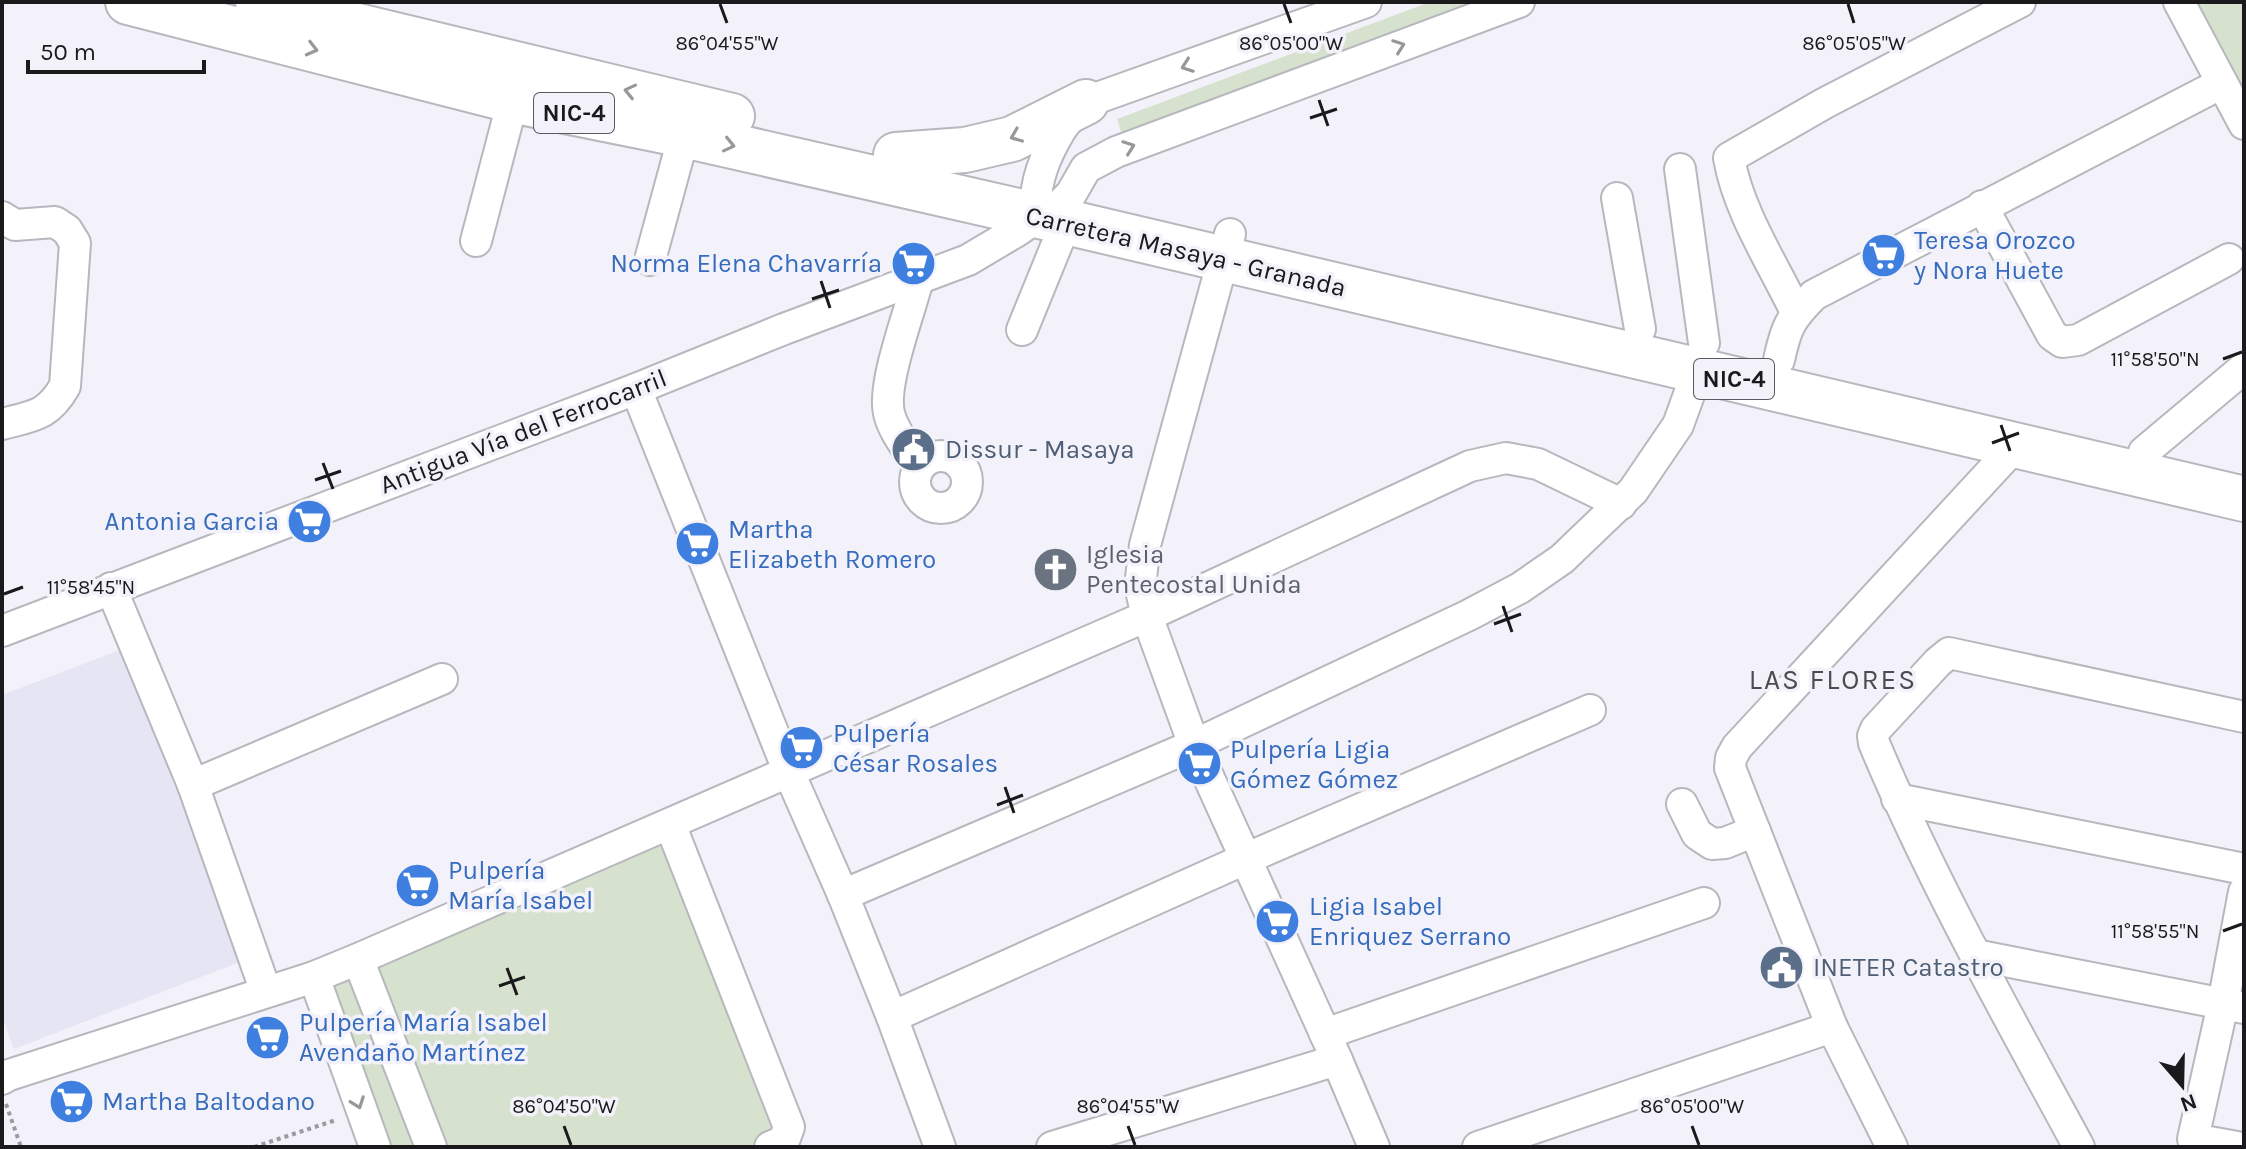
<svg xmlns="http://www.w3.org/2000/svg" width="2246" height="1149" font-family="Karla,sans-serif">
<rect width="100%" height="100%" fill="#f3f2fa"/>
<path fill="#e6e5f3" d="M125,648L245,960L14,1049L2,1017V695Z"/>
<g fill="#d6e2cd">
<path d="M1430,2H1485L1122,135L1117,119Z"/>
<path d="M2198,2H2244V90Z"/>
<path d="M670,824L789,1127L770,1147H375L314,977Z"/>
</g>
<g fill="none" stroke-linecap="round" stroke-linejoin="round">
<defs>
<g id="minor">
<path d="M2179,2L2244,124"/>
<path d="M1680,169L1704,343"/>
<path d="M1617,198L1640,329"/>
<path d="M1982,206L2052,335L2062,342L2078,340L2229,259"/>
<path d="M2,217L15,225L55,222L67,230L75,243L65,386C48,416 33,416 2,424"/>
<path d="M1037,217C1032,188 1045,156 1060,131C1066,120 1078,111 1086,102L1366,2"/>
<path d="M1230,234L1145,545L1140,586L1147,616L1194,745L1337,1060L1374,1147"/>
<path d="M476,241L509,115L511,100"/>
<path d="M650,260L684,135"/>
<path d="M918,279C910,312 882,383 889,413C893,432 909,450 919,467"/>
<path d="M1796,312C1773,264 1738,211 1729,158L1825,103L2020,2"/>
<path d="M1022,330L1066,222"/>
<path d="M1779,360C1786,327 1790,319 1814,295L2222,83"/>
<path d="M636,389L788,770L843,895L892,1017L940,1147"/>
<path d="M2144,452L2244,368"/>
<circle cx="941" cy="482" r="26"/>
<path d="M111,588L193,785L266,992"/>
<path d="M2,631L636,389L784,329L968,260L1017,231L1037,217L1058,207L1071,194L1086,168L1116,152L1519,2"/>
<path d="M193,785L442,679"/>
<path d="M1897,799L2244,869"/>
<path d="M1682,804L1697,834L1712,844L1725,843L1755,831"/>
<path d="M670,824L789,1127L784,1141L770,1147"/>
<path d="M843,895L1194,745L1469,615L1520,588L1562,559L1633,491L1678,425L1698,370"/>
<path d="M1975,955L2244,1008"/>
<path d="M358,959L431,1147"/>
<path d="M314,977L375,1147"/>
<path d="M892,1017L1245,859L1590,710"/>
<path d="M1325,1034L1704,903"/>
<path d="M2,1079L9,1075L314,977L358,959L1147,616L1470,466L1506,458L1538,464L1621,504"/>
<path d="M1052,1147L1337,1060"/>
<path d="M1478,1147L1832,1027"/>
<path d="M1892,1147L1832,1027L1730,768L1731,758L1737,747L2016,445"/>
<path d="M2079,1147C2007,1014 1932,882 1874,743L1873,736L1876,729L1938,662L1949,653L2244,717"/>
<path d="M2237,1147L2193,1139L2223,1004L2244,892"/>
</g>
<g id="highway">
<path d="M128,2L511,100L684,135L1066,222L2244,499"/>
<path d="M258,2L732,116"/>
<path d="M896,155L965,150L1012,139L1086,102"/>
</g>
</defs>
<use href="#minor" stroke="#b7b7be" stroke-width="34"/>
<use href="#highway" stroke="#b7b7be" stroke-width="48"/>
<g stroke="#9b9aa0" stroke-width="4" stroke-dasharray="4 4" stroke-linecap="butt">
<path d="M6,1104L21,1147"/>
<path d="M254,1147L336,1120"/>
</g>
<use href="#minor" stroke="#fff" stroke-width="30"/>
<use href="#highway" stroke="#fff" stroke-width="44"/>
</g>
<defs><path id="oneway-chevron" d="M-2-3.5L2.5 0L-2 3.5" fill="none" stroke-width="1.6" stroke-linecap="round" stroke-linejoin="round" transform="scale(2)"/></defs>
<g stroke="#989899">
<use href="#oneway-chevron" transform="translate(1399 46) rotate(-20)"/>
<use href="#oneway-chevron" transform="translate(312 49) rotate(14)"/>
<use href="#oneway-chevron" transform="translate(1187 66) rotate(160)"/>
<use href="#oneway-chevron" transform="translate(630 91) rotate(-167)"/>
<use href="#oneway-chevron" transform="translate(1016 136) rotate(158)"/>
<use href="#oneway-chevron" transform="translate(729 145) rotate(13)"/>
<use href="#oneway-chevron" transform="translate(1129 147) rotate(-20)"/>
<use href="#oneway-chevron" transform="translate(358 1103) rotate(70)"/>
</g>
<path fill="none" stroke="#1a191c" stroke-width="3" d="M720,4L727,23M1284,4L1291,23M1848,4L1854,23M1319,100L1328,126M1310,118L1337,109M821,281L830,308M812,299L839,290M2223,359L2242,352M2001,425L2010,451M1992,443L2019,433M323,463L333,489M315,480L341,471M4,594L23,587M1503,606L1512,632M1494,624L1521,614M1005,787L1014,813M997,805L1023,795M2223,931L2242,924M507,968L517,995M499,986L525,977M564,1126L571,1145M1128,1126L1135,1145M1692,1126L1699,1145"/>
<defs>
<symbol id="supermarket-disc" viewBox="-11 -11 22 22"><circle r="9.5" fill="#3f7fe0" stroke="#f3f2fa"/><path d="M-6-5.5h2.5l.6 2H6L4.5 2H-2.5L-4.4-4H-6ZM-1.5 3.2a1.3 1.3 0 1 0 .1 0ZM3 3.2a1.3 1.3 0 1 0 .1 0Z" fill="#fff"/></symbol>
<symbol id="civic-disc" viewBox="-11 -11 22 22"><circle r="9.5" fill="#5c6f8a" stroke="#f3f2fa"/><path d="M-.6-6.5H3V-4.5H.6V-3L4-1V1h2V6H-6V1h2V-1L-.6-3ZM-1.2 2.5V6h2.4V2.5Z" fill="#fff"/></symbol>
<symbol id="church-disc" viewBox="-11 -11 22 22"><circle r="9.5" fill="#6b7280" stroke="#f3f2fa"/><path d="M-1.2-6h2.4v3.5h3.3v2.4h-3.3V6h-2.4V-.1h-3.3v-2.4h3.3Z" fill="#fff"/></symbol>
</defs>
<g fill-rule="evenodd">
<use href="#supermarket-disc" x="1858" y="230" width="51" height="51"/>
<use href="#supermarket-disc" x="888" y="238" width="51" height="51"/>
<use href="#civic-disc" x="888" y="424" width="51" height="51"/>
<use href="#supermarket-disc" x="284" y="496" width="51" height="51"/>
<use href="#supermarket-disc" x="672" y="518" width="51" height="51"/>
<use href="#church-disc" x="1030" y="544" width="51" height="51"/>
<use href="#supermarket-disc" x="776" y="722" width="51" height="51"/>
<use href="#supermarket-disc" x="1174" y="738" width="51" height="51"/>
<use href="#supermarket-disc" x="392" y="860" width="51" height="51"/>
<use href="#supermarket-disc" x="1252" y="896" width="51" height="51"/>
<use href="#civic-disc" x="1756" y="942" width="51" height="51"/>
<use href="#supermarket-disc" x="242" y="1012" width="51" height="51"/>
<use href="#supermarket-disc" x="46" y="1076" width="51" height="51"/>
</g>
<g text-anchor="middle" stroke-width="7" stroke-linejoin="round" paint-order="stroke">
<g fill="#f3f2fa" stroke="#5b5a5f" stroke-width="2">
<rect x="534" y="93" width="80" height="40" rx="6"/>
<rect x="1694" y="359" width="80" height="40" rx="6"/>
</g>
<g font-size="24" font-weight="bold" fill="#1a191c">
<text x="574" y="121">NIC-4</text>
<text x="1734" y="387">NIC-4</text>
</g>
<g font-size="26" fill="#366cbe" stroke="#f3f2fa" text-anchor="start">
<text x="1914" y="249">Teresa Orozco<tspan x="1914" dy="30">y Nora Huete</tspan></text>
<text x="882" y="272" text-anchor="end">Norma Elena Chavarría</text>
<text x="279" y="530" text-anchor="end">Antonia Garcia</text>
<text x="728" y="538">Martha<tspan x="728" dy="30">Elizabeth Romero</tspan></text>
<text x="833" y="742">Pulpería<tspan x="833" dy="30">César Rosales</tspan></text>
<text x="1230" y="758">Pulpería Ligia<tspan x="1230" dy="30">Gómez Gómez</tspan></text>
<text x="448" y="879">Pulpería<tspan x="448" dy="30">María Isabel</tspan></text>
<text x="1309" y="915">Ligia Isabel<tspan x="1309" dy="30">Enriquez Serrano</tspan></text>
<text x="299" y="1031">Pulpería María Isabel<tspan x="299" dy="30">Avendaño Martínez</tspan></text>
<text x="102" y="1110">Martha Baltodano</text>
</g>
<g font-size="26" fill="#1a191c" stroke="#f3f2fa">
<text transform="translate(1186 251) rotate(13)" y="9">Carretera Masaya - Granada</text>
<text transform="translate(523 431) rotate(-21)" y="9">Antigua Vía del Ferrocarril</text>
</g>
<g font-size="26" fill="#4e5e75" stroke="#f3f2fa" text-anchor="start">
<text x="945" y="458">Dissur - Masaya</text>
<text x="1813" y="976">INETER Catastro</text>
</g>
<g font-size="26" fill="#5b616d" stroke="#f3f2fa" text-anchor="start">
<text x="1086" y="563">Iglesia<tspan x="1086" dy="30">Pentecostal Unida</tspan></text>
</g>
<g font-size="28" letter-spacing="2" fill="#4c4b51" stroke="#f3f2fa">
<text x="1833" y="689">LAS FLORES</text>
</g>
</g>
<g font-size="20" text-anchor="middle" fill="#1a191c" stroke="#f3f2fa" stroke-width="7" stroke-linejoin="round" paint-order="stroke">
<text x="727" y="50">86°04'55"W</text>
<text x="1291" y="50">86°05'00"W</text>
<text x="1854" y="50">86°05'05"W</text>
<text x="2155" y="366">11°58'50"N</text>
<text x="91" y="594">11°58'45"N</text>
<text x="2155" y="938">11°58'55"N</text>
<text x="564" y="1113">86°04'50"W</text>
<text x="1128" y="1113">86°04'55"W</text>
<text x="1692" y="1113">86°05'00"W</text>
</g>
<rect width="2246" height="1149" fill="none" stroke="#1a191c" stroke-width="8"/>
<g transform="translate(2182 1085) rotate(160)" stroke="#f3f2fa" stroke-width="6" paint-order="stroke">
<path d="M0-6L14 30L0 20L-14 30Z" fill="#1a191c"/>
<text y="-12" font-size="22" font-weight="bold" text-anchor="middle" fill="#1a191c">N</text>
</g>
<path d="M28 60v12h176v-12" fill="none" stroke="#1a191c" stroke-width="4"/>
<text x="40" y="60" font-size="24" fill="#1a191c" stroke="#f3f2fa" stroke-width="6" paint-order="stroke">50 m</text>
</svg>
